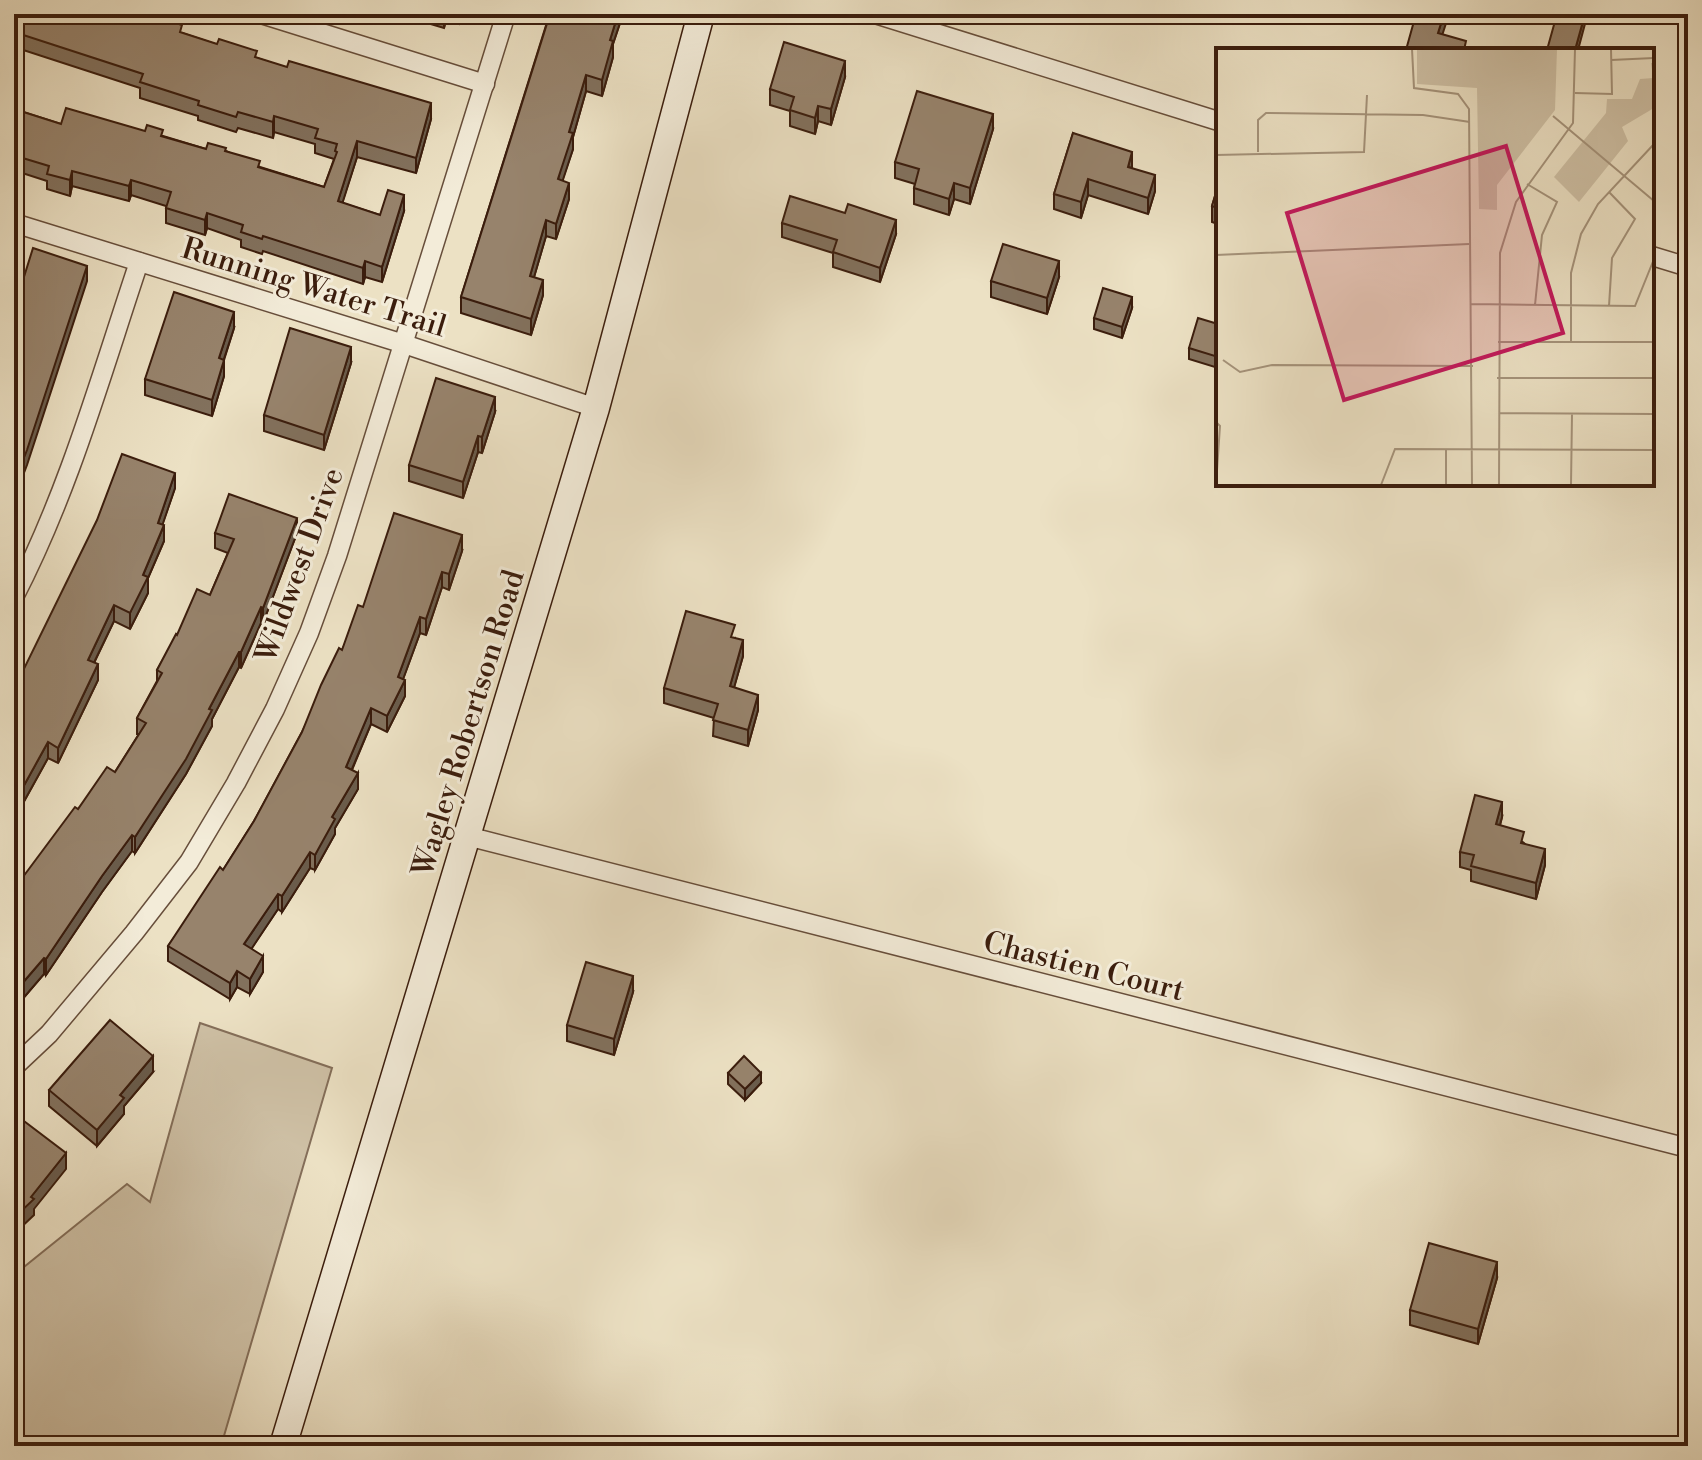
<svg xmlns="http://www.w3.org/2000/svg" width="1702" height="1460" font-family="'Libre Bodoni',serif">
<rect width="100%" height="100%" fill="#ece1c4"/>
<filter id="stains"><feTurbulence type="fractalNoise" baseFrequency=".0025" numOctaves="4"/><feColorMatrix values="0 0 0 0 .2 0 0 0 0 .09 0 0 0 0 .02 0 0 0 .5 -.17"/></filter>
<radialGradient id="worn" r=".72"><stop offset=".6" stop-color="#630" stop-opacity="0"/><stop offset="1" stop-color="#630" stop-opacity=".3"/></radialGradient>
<path fill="#cec0a5" stroke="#846e59" stroke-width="2" d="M200,1023L332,1068L221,1446H14V1275L127,1184L150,1202Z"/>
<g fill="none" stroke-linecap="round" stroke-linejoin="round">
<defs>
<g id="street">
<path d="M261,14L485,84"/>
<path d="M875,14L1218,121"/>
<path d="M14,223L404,344L596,408"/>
<path d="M1652,256L1688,267"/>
<path d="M14,597C69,491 101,375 139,262"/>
<path d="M467,836L1688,1148"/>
<path d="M14,1067L49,1034L134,933L189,862L236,783L275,709L309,633L337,556L506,14"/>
</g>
<path id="secondary" d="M283,1446L596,408L701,14"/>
</defs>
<use href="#street" stroke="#674e3b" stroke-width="21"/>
<use href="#secondary" stroke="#3b1d0d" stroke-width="29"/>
<use href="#street" stroke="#f3ecd9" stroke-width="18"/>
<use href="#secondary" stroke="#f3ecd9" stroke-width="26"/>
</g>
<g fill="#82715d" stroke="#3b1d0d" stroke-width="2">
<path d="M14,14L182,33L257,58L431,119L416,173L357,157L342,203L380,215L404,211L382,282L365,277L363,284L263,251L262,254L241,247V240L207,228L205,235L166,223V206L131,195L129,201L72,186L70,196L47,189V181L16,171L14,109L61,124L163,136L206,149L226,151L260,167L324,187L334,159L315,153V144L274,132L273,138L238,128L236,132L198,120V116L140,98V88L14,47Z"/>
<path d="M397,14H462L459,24L446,20L444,28Z"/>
<path d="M548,14H623L613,44V57L602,96L586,91L573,137V149L562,181L569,199L556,239L546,236L534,277L543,295L531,335L461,313V297L548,19Z"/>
<path d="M845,77L831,125L818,121L815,134L790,126V111L770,105V89Z"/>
<path d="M993,129L970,204L954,199L949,215L914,204V188L915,184L895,178V162Z"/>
<path d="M1073,133L1132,168L1155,191L1148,214L1088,195L1081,218L1054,209V194Z"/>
<path d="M1218,186V224L1212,222V206Z"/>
<path d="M782,223L896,234L880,282L833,267V253L782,237Z"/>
<path d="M1059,277L1047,314L991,297V281Z"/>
<path d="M1132,308L1122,338L1094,329V318Z"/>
<path d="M1218,324V368L1189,359V348Z"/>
<path d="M234,328L224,360V376L212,416L145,395V379Z"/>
<path d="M1688,362V397L1683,396V380Z"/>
<path d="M351,363L324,450L264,431V415Z"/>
<path d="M495,412L482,453L478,452L463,498L409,481V465Z"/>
<path d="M175,488L162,525L164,541L148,578V593L130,629L114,621L94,663L98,680L58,763L48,758L22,805L14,800V679L18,681Z"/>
<path d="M215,533H297L263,623H261L241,668L239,667L212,719V726L186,774L135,853L132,851L102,892L46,975L44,974L14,1009V889L78,809L115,772L139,734H137V718L157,681V670L177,635L210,595L228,553L215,548Z"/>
<path d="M462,551L449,590L442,587L426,635L420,633L403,679L405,696L387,732L371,724L352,770L358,789L335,828V834L315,870L310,868L282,912L278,909L251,949L263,972L250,994L237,987L230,999L168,961V946L223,870L254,821L302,732L363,607Z"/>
<path d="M735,638L743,656L734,687L758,710L748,746L713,736L714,718L664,703V688Z"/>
<path d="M1502,817L1500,825L1524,843L1545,865L1536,899L1471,881V870L1460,867V852Z"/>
<path d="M633,992L614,1055L567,1041V1025Z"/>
<path d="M153,1072L124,1106V1114L97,1146L49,1106V1090Z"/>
<path d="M728,1073L761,1083L745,1100L728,1084Z"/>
<path d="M1497,1278L1478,1344L1410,1325V1310Z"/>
</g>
<g fill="#6a5c4c" stroke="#3b1d0d" stroke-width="2">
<path d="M444,14H446V20L444,28Z"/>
<path d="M618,14H623L613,44V57L602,96V80L610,40Z"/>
<path d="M1444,14H1449L1438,48V33Z"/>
<path d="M1585,14H1586V20L1578,50H1575Z"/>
<path d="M845,61V77L831,125V109Z"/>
<path d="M586,75V91L573,137V149L558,195V179L569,132Z"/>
<path d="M431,103V119L416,173V158Z"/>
<path d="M818,106V121L815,134V118Z"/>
<path d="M993,114V129L970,204V188Z"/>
<path d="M274,116V132L273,138V122Z"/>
<path d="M357,141V157L338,217V201Z"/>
<path d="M1132,152V168L1128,167Z"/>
<path d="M16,156V171L14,177V161Z"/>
<path d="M72,171V186L70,196V180Z"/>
<path d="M1155,175V191L1148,214V198Z"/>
<path d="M1088,179V195L1081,218V202Z"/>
<path d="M131,180V195L129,201V186Z"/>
<path d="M569,183V199L556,239V224Z"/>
<path d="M954,183V199L949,215V199Z"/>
<path d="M404,195V211L382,282V267Z"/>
<path d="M207,213V228L205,235V220Z"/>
<path d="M546,220V236L530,291V276Z"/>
<path d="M896,220V234L880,282V268Z"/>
<path d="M365,261V277L363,284V268Z"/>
<path d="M1059,261V277L1047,314V298Z"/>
<path d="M87,266V281L27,465L14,499V483Z"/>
<path d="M543,280V295L531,335V319Z"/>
<path d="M1132,297V308L1122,338V327Z"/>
<path d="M234,312V328L219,374V358Z"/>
<path d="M351,347V363L324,450V435Z"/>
<path d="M224,360V376L212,416V400Z"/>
<path d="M495,397V412L482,453V437Z"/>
<path d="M478,436V452L463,498V482Z"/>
<path d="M175,473V488L158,538V523Z"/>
<path d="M297,518V533L263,623V608Z"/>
<path d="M164,525V541L148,578V593L130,629V613L143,575Z"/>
<path d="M462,535V551L449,590V574Z"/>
<path d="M442,572V587L426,635V619Z"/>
<path d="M114,605V621L88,675V660Z"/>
<path d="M261,607V623L241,668V652Z"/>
<path d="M420,617V633L398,693V677Z"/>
<path d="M743,640V656L730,702V686Z"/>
<path d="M239,652V667L212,719V726L186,774L135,853V837L209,709Z"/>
<path d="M98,664V680L58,763V748Z"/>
<path d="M405,680V696L387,732V716Z"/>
<path d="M758,695V710L748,746V730Z"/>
<path d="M371,708V724L346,783V767Z"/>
<path d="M48,742V758L22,805V789Z"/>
<path d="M358,773V789L335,828V834L315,870V855L332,817Z"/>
<path d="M1502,802V817L1496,840V824Z"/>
<path d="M132,835V851L102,892L46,975V959L102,876Z"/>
<path d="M1545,849V865L1536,899V883Z"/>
<path d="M310,852V868L282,912V896Z"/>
<path d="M278,894V909L244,960V944Z"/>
<path d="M263,956V972L250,994V979Z"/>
<path d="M44,958V974L14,1009V993Z"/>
<path d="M237,971V987L230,999V983Z"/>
<path d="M633,976V992L614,1055V1039Z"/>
<path d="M153,1056V1072L124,1106V1114L97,1146V1130L120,1095Z"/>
<path d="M761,1073V1083L745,1100V1089Z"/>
<path d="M66,1153V1169L34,1209V1215L14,1234V1218Z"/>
<path d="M1497,1262V1278L1478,1344V1329Z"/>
</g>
<g fill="#97836c" stroke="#3b1d0d" stroke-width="2">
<path d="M14,14H137L160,21V18L182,25L180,32L217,44L219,39L257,51L255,57L287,67L289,61L431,103L416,158L357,141L338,201L380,215L388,190L404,195L382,267L365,261L363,268L263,236L262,239L241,232L243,225L207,213L205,220L166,208L171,192L131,180L129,186L72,171L70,180L47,174L49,166L16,156L14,161V109L61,124L66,108L145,131L147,125L163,130L161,136L206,149L208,143L226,148L225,151L260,161L258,167L324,187L337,152L335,151L337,144L315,138L318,129L274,116L273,122L238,112L236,117L198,105L199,101L140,82L143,74L14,32Z"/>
<path d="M550,14H618L610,40L613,41L602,80L586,75L569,132L573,133L558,179L569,183L556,224L546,220L530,276L543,280L531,319L461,297Z"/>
<path d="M1416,14H1444L1438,33L1466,41L1464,50H1406Z"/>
<path d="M1557,14H1585L1575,50H1547Z"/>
<path d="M784,42L845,61L831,109L818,106L815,118L790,110L794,97L770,89Z"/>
<path d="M917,91L993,114L970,188L954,183L949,199L914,188L919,169L895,162Z"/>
<path d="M1073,133L1132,152L1128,167L1155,175L1148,198L1088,179L1081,202L1054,194Z"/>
<path d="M1218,186V208L1212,206Z"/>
<path d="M790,196L845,213L848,204L896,220L880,268L833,252L837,240L782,223Z"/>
<path d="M1003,244L1059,261L1047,298L991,281Z"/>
<path d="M33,248L87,266L27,450L14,483V294L18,296Z"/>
<path d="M1103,288L1132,297L1122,327L1094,318Z"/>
<path d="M174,292L234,312L219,358L224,360L212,400L145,379Z"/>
<path d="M1198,318L1218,324V357L1189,348Z"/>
<path d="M290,328L351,347L324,435L264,415Z"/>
<path d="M1688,362V381L1683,380Z"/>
<path d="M436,378L495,397L482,437L478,436L463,482L409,465Z"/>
<path d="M122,454L175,473L158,523L164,525L143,575L148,577L130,613L114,605L88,660L98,664L58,748L48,742L22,789L14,785V679L18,681L97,520Z"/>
<path d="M229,494L297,518L263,608L261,607L241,652H239L209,709L212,710L186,759L135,837L132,835L102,876L46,959L44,958L14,993V889L75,807L78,809L107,767L115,772L146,723L137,718L162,673L157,670L176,634L177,635L197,589L210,595L234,539L215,533Z"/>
<path d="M394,513L462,535L449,574L442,572L426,619L420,617L398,677L405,680L387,716L371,708L346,767L358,773L332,817L335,819L315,855L310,852L282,896L278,894L244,944L263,956L250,979L237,971L230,983L168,946L220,867L223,870L254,821L302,732L321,685L339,648L342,650L358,605L363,607Z"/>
<path d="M686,611L735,625L731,637L743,640L730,686L758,695L748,730L713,720L718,704L664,688Z"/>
<path d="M1475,795L1502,802L1496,824L1524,832L1521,843L1545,849L1536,883L1471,866L1474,855L1460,852Z"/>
<path d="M586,962L633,976L614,1039L567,1025Z"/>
<path d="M110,1020L153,1056L120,1095L124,1098L97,1130L49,1090Z"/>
<path d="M744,1056L761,1073L745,1089L728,1073Z"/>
<path d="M16,1115L66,1153L31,1197L34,1199L14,1218V1117Z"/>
<path d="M1429,1243L1497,1262L1478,1329L1410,1310Z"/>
</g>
<g text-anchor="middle" stroke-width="6" stroke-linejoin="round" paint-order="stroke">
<g font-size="30" fill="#3b1d0d" stroke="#f3ecd9">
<text transform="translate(314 287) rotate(17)" y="10">Running Water Trail</text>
<text transform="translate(299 565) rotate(-70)" y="10">Wildwest Drive</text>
<text transform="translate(468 723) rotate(-73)" y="10">Wagley Robertson Road</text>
<text transform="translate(1084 966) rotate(14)" y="10">Chastien Court</text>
</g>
</g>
<g transform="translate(1216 48)">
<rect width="438" height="438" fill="#ece1c4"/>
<path d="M201,1H341L339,62L281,137V162L263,161L261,40L201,36ZM435,15H438V60L406,79L412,93L363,154L338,129L390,65L391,51H416L424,31L437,30Z" fill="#cec0a5"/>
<path fill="none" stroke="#a5937b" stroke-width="2" d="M196,1L198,40L242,46L253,61L256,437M395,12L438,10M359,45L396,46L395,1M337,68L438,153M42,104V72L50,65L207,67L254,74M0,107L148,104L151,47M311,136L341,154L326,187L319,257M0,207L253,196M255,256L419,258L438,211M393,258L396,210L419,171L393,144M282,294H438M355,294V225L365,186L382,156L438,96M7,312L24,324L56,317L257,318M281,330H438M284,365L438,366M0,374L4,378L0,437M165,437L179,401L438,402M230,437V401M283,437L284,205L300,154L357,75L359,1M355,437L356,366"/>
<path fill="#c2185b" fill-opacity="0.15" stroke="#c2185b" stroke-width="4" d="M290,98L347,285L128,352L71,165Z"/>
<rect width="438" height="438" fill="none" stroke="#3b1d0d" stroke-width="4"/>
</g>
<rect width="1702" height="1460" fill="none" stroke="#ece1c4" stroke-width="48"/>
<rect x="16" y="16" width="1670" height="1428" fill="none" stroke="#3b1d0d" stroke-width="4"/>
<rect x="24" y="24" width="1654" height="1412" fill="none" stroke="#3b1d0d" stroke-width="2"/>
<rect width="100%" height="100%" filter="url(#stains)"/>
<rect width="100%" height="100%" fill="url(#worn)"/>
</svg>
